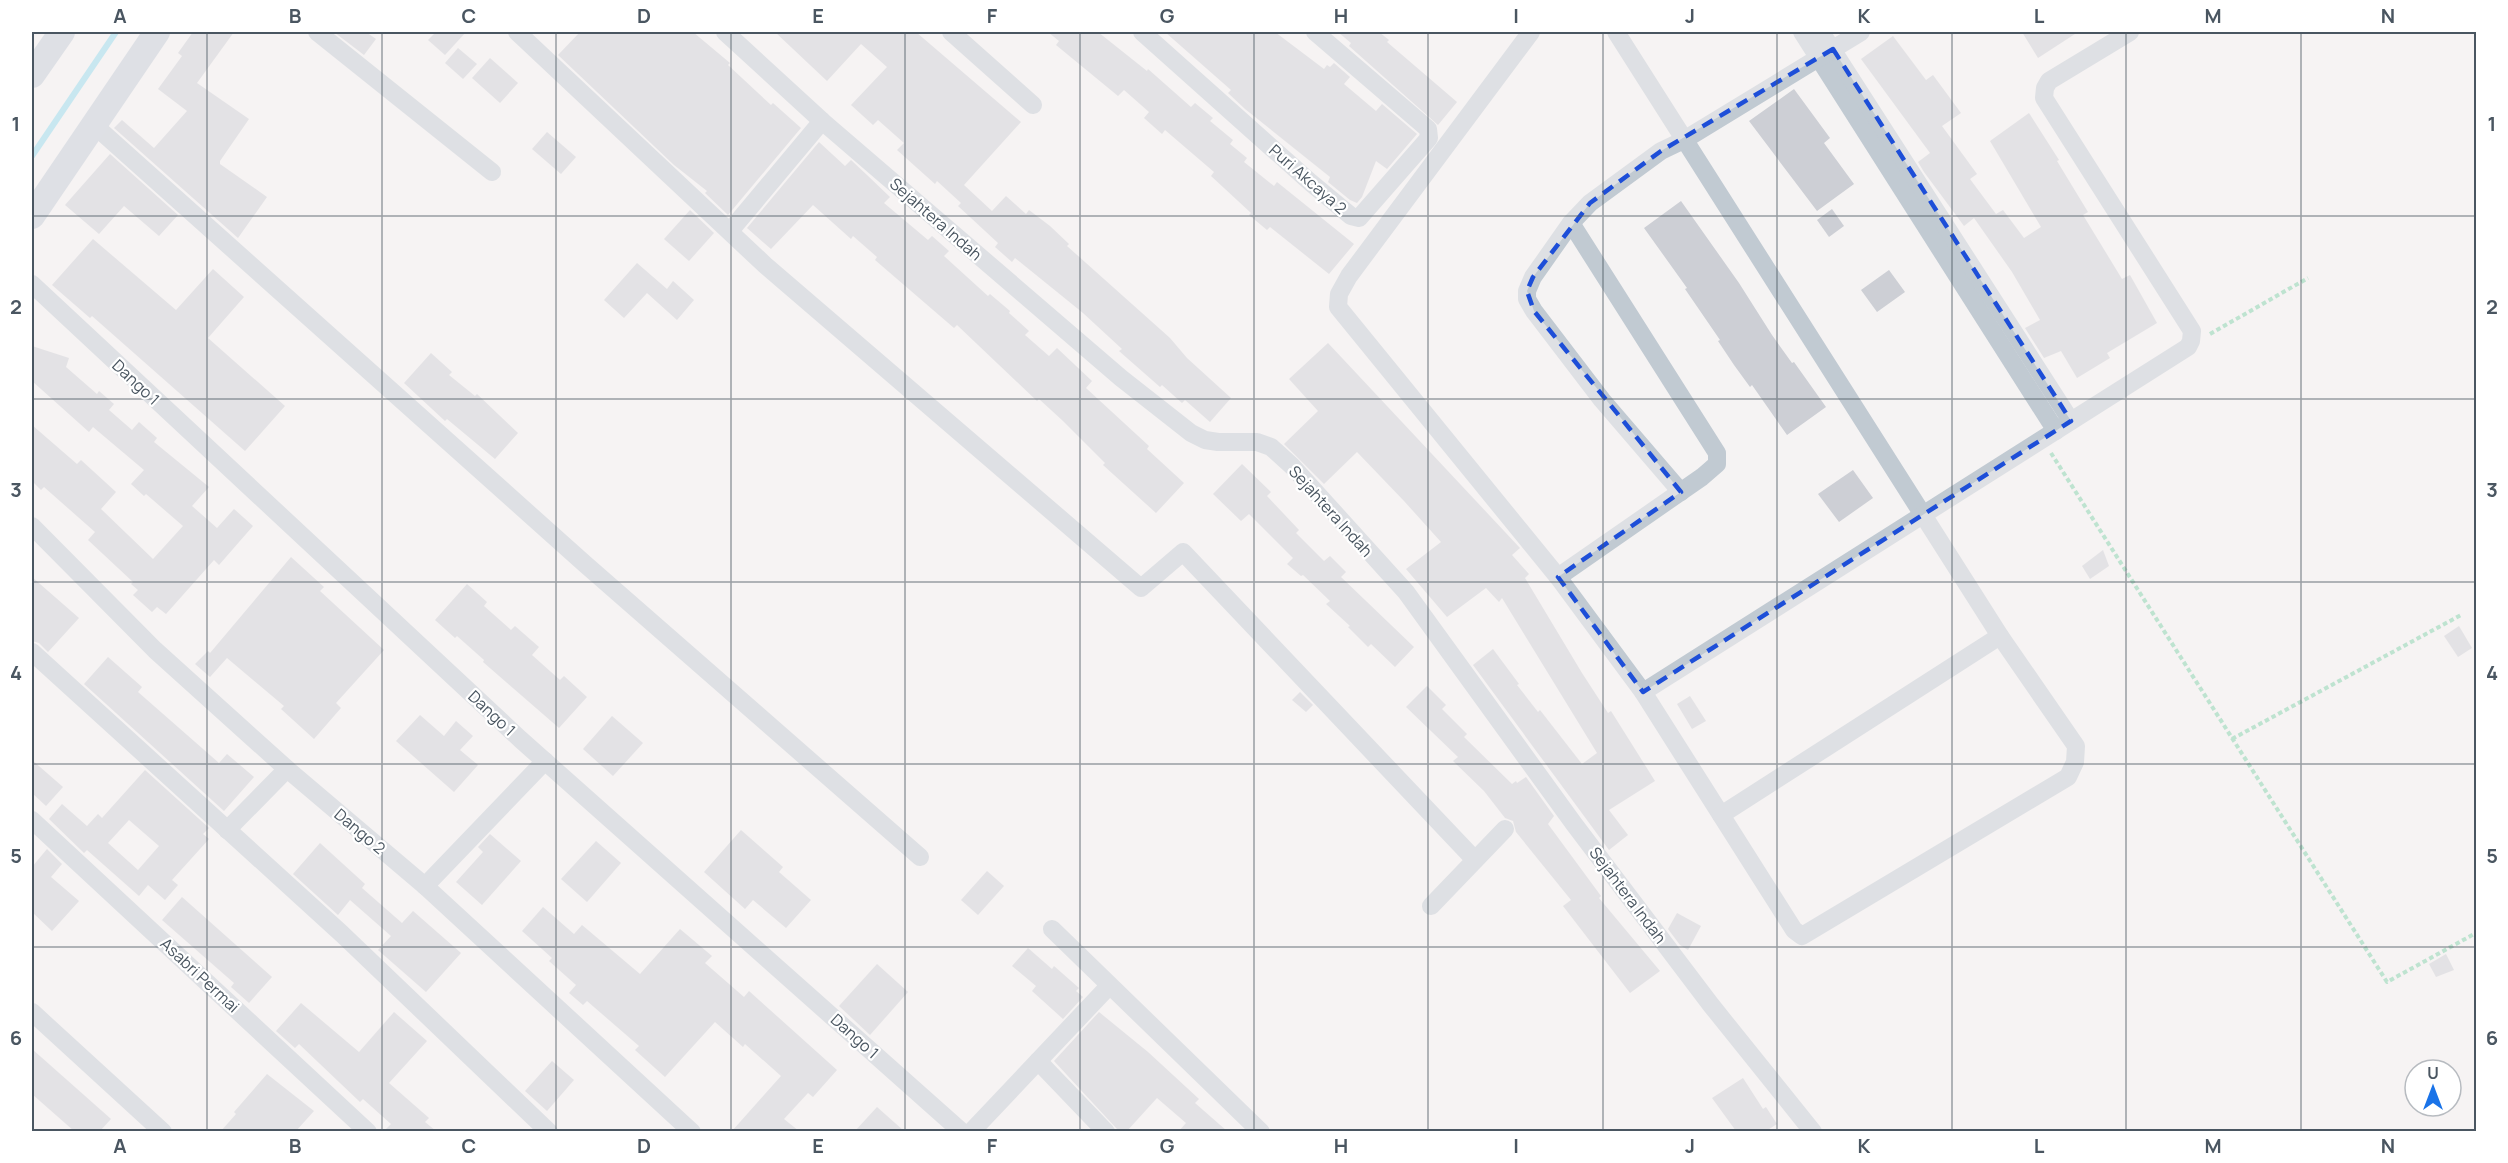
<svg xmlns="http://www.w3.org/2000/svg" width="2508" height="1163" font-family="Manrope,sans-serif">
<rect width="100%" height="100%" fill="#f5f3f3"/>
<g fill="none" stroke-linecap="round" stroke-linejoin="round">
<path stroke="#90daee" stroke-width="6" d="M32,156L116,32"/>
</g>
<g fill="#cdcfd5" fill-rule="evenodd">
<path d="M193,32H234L197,83L249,119L220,161V164L267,197L238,238L114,128L122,120L154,148L187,111L158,89L182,56L178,53Z"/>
<path d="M334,32H366L376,39L364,55Z"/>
<path d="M436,32H466L445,55L428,40Z"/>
<path d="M580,32H693L730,63L728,65L771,105L773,103L801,128L728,215L705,193L707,191L674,165L558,55Z"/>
<path d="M775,32H916L1021,122L964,185L992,211L1006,196L1026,214L1029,210L1050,226L1069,244L1067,246L1170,338L1187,358L1231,398L1210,422L1185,400L1182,403L1162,385L1160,387L1119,351L1122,349L1083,313L1015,258L1012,262L995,247L998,243L958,206L961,203L937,181L935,184L897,150L904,143L878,120L873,125L851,105L887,67L861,44L827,81Z"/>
<path d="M1048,32H1098L1147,71L1148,69L1191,107L1195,103L1213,118L1210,121L1233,140L1230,144L1247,158L1244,162L1274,186L1277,182L1354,244L1329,274L1270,227L1267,230L1249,215L1251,213L1211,176L1214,172L1165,130L1162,134L1144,118L1149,112L1124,90L1118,96L1056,45L1059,41Z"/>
<path d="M1165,32H1275L1324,69L1327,65L1330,67L1334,63L1350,77L1344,84L1376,111L1382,104L1417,134L1387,169L1376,161L1362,197L1357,203L1350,200L1328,182L1330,177L1245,109L1228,93L1231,90Z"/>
<path d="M1338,32H1379L1389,40L1387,42L1457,102L1438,125L1349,46L1351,43Z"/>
<path d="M2022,32H2078L2038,58Z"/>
<path d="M1893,36L1926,80L1933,75L1961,113L1942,126L1977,174L1970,179L1996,214L2003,210L2024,238L2041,227L1990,141L2029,113L2059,160L2057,161L2088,212L2083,215L2122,279L2130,275L2157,323L2107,353L2110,358L2077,378L2061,351L2044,358L2025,328L2040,320L2012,272L1974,218L1964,226L1924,172L1918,162L1930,153L1861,59Z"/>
<path d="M458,48L477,64L463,79L445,63Z"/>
<path d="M490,58L518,83L500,103L472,78Z"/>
<path d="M1794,89L1830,138L1824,143L1854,184L1817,211L1749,121Z"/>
<path d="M547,132L576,157L561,174L532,149Z"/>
<path d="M819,142L845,166L851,160L867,175L890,197L884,203L928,240L932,236L949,251L944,256L988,296L990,294L1010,311L1009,313L1029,331L1025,335L1049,356L1057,348L1092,381L1086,388L1149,446L1147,449L1184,483L1156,513L1103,465L1105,463L1063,421L1039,399L1037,401L957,325L954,328L875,260L877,257L853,236L851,239L813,205L771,249L747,228Z"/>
<path d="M110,154L178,215L159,236L124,206L99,234L65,205Z"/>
<path d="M1681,201L1739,283L1772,335L1792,363L1794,362L1826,407L1787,435L1752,385L1750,387L1734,365L1718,341L1720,340L1685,289L1687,288L1644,228Z"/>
<path d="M1832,209L1844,226L1829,237L1817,220Z"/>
<path d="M690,210L714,233L689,261L664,239Z"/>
<path d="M93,239L176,310L213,269L244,297L208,338L285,406L245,451L92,316L90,318L52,285Z"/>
<path d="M637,263L667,289L673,281L694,300L677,320L647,293L624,318L604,300Z"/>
<path d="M1889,270L1905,292L1877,312L1861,290Z"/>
<path d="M1328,343L1520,548L1512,555L1529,574L1525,578L1582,673L1608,713L1611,711L1655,781L1609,810L1628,835L1609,850L1473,665L1493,649L1519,684L1517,685L1538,712L1540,710L1582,764L1597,753L1502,598L1499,602L1486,588L1447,617L1406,569L1441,542L1404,501L1357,452L1324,484L1284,444L1318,411L1289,379Z"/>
<path d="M32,346L69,358L66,367L97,394L99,391L114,404L109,410L132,430L139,422L157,438L154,442L209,487L192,506L217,528L234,509L253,526L219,565L214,560L166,614L157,607L152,612L133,595L138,590L131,584L133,582L88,540L95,532L44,487L41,490L32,481V425L77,464L81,460L116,492L101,509L153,559L183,526L146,494L144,496L131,484L144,470L93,427L89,432L32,381Z"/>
<path d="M431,353L452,372L449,375L475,396L477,394L518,433L495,459L447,419L445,421L404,383Z"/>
<path d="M1242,464L1271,492L1267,496L1299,530L1296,533L1324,561L1330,556L1346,572L1341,577L1414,647L1395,667L1371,644L1368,647L1348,627L1350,626L1326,604L1330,601L1303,575L1301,576L1287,564L1293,558L1249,514L1241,521L1213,494Z"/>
<path d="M1853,470L1873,498L1839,522L1818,494Z"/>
<path d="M2103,550L2109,566L2090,579L2082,566Z"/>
<path d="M291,557L324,587L320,591L384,650L336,703L341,708L314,739L281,709L284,706L227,658L210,677L195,664L208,651L210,653Z"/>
<path d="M32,577L79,618L48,652L39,643L32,641Z"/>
<path d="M467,584L487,602L484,606L511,630L515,626L539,647L532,655L560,680L564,676L587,697L559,728L483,662L484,660L457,636L455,638L435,620Z"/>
<path d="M2459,626L2472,648L2458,657L2444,636Z"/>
<path d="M108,657L142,687L138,692L219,763L227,754L254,777L224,811L84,684Z"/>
<path d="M1427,686L1446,705L1442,709L1467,734L1464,737L1512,784L1516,781L1517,783L1526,777L1554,816L1548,824L1601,896L1599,898L1660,971L1630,993L1563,906L1571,900L1516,832L1513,821L1505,818L1484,791L1453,761L1458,757L1406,707Z"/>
<path d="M1300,692L1313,705L1306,712L1292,700Z"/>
<path d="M1690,696L1706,721L1692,729L1677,704Z"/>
<path d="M420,715L444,736L456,721L473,736L460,750L478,765L454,792L396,741Z"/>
<path d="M612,716L643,743L613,776L583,749Z"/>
<path d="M32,760L63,787L46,806L32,793Z"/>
<path d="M145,770L209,828L203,834L209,839L172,880L178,885L165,900L148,885L139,896L87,850L84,853L49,819L62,804L87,826L98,814L102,818ZM129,820L159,846L138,870L108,843Z"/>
<path d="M741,830L783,867L779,872L811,900L786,928L753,900L745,909L704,872Z"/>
<path d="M490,834L521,861L482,905L456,882L483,852L478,847Z"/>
<path d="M596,841L621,863L587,902L561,879Z"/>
<path d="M320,843L365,884L362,888L402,923L413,911L461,953L426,992L378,950L391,936L350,900L338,915L293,874Z"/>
<path d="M47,849L62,864L51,877L79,901L52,931L32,912V867Z"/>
<path d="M987,871L1004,886L978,915L961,900Z"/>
<path d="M182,897L272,977L249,1003L231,987L234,983L162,920Z"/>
<path d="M543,907L574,934L582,925L640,974L680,929L712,956L705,963L744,997L749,991L837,1070L813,1097L808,1093L784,1119L799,1131H732L781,1076L745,1044L743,1047L715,1022L665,1077L635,1050L639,1046L587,1001L583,1005L569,993L576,985L549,961L552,958L522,931Z"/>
<path d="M1677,913L1701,926L1688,950L1680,945L1668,929Z"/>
<path d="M1028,948L1052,969L1054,966L1079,988L1076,991L1083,997L1063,1019L1032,991L1036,986L1012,966Z"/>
<path d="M2446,954L2454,970L2436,977L2429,964Z"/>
<path d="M877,964L908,992L870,1035L839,1006Z"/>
<path d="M301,1003L359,1052L394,1012L427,1041L389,1083L429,1118L425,1122L436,1131H384L391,1124L363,1099L360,1102L299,1044L295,1048L276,1031Z"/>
<path d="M1099,1012L1148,1052L1199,1099L1195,1103L1227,1131H1179L1186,1123L1157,1098L1127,1131H1120L1117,1129L1054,1061Z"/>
<path d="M32,1049L111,1119L100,1131H74L32,1094Z"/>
<path d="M552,1061L574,1080L547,1111L525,1091Z"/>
<path d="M267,1074L314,1111L296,1131H221L236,1114L234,1112Z"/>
<path d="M1743,1078L1763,1109L1766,1107L1777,1124L1766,1131H1736L1712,1098Z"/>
<path d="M877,1107L904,1131H855Z"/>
</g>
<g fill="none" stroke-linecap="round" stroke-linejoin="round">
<g stroke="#7ad0a6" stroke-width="4" stroke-dasharray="4.5 3" stroke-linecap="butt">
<path d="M2210,334L2308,278"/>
<path d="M2051,453L2387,982L2476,933"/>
<path d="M2232,739L2461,615"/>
</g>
<g stroke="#c1cad2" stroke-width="18">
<path d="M317,32L492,172"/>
<path d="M517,32L765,265L1141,588L1183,552L1475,860"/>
<path d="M725,32L822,121L1121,378L1191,433L1205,440L1218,442H1257L1271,447L1292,466L1406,592L1574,824L1711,1005L1813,1132"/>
<path d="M951,32L1033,105"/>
<path d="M1142,32L1310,182L1351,216L1359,218L1429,138L1428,129L1315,32"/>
<path d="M1531,32L1349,276L1339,294L1338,307L1558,577"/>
<path d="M1616,32L2000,636L2076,746L2075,762L2068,777L1802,936L1794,930L1643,692"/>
<path d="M1802,32L2056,431"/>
<path d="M1821,32L2071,421"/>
<path d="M94,125L585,564L920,857"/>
<path d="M1571,223L1717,453V464L1702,477L1558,577L1643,692L2188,347L2191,341L2192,331L2044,98L2045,88L2049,81L2130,32"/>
<path d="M730,231L822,121"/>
<path d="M32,284L520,739L962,1132"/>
<path d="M1681,492L1602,400L1534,311L1527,299V291L1533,277L1571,223L1590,203L1661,151L1684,140L1861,32"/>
<path d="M32,526L155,650L287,769L425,886L692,1132"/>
<path d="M32,652L342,934L549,1132"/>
<path d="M1721,815L2000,636"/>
<path d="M32,820L368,1132"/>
<path d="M227,830L287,769"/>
<path d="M425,886L545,761"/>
<path d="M1431,906L1505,829"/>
<path d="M1052,929L1261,1132"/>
<path d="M32,1012L163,1132"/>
<path d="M1038,1061L1106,1132"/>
<path d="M971,1132L1109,986"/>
</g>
<g stroke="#c1cbd6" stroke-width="26">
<path d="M32,75L62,32"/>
<path d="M32,216L157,32"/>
</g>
</g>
<path d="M0 0H2508V1163H0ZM1833,49L2071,421L1643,692L1558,577L1681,492L1534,311L1527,291L1533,277L1590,203L1661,151Z" fill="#f5f3f3" fill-opacity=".55" fill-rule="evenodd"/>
<path fill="none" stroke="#1d4ed8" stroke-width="4.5" stroke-dasharray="12 8" stroke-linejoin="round" d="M1833,49L2071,421L1643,692L1558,577L1681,492L1534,311L1527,291L1533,277L1590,203L1661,151Z"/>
<path fill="none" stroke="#4a5661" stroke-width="1.5" stroke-opacity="0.55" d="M207,32V1132M382,32V1132M556,32V1132M731,32V1132M905,32V1132M1080,32V1132M1254,32V1132M1428,32V1132M1603,32V1132M1777,32V1132M1952,32V1132M2126,32V1132M2301,32V1132M32,216H2476M32,399H2476M32,582H2476M32,764H2476M32,947H2476"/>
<g text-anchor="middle" stroke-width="4.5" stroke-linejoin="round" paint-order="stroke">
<g font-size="16" fill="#4a5661" stroke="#fff">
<text transform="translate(1308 179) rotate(41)" y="6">Puri Akcaya 2</text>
<text transform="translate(936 219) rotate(41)" y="6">Sejahtera Indah</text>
<text transform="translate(136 382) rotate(43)" y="6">Dango 1</text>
<text transform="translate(1331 511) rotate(48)" y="6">Sejahtera Indah</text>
<text transform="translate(492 713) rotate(43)" y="6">Dango 1</text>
<text transform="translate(360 831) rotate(40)" y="6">Dango 2</text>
<text transform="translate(1628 895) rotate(53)" y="6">Sejahtera Indah</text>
<text transform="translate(200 975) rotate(43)" y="6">Asabri Permai</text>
<text transform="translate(855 1036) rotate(42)" y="6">Dango 1</text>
</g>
</g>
<rect width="2508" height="1163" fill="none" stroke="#ffffff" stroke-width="66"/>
<g transform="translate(2433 1088)"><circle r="28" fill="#ffffff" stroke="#b7bbc0" stroke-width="1.5"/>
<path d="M0-4.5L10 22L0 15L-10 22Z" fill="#1a73e8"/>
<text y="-9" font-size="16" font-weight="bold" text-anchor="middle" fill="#4a5661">U</text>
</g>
<rect x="33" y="33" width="2442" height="1097" fill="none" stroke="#4a5661" stroke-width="2"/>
<g font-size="20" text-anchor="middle" font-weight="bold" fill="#4a5661">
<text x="120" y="23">A</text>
<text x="295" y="23">B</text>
<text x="469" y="23">C</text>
<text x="644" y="23">D</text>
<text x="818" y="23">E</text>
<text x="992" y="23">F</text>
<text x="1167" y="23">G</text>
<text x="1341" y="23">H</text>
<text x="1516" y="23">I</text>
<text x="1690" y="23">J</text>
<text x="1864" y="23">K</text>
<text x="2039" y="23">L</text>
<text x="2213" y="23">M</text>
<text x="2388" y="23">N</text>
<text x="16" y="131">1</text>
<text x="2492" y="131">1</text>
<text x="16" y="314">2</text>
<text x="2492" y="314">2</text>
<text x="16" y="497">3</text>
<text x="2492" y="497">3</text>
<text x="16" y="680">4</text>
<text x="2492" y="680">4</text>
<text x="16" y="863">5</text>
<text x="2492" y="863">5</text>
<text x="16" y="1045">6</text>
<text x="2492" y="1045">6</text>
<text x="120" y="1153">A</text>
<text x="295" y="1153">B</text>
<text x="469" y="1153">C</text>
<text x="644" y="1153">D</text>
<text x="818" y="1153">E</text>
<text x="992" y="1153">F</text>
<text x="1167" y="1153">G</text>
<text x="1341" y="1153">H</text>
<text x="1516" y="1153">I</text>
<text x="1690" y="1153">J</text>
<text x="1864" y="1153">K</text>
<text x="2039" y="1153">L</text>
<text x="2213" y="1153">M</text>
<text x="2388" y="1153">N</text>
</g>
</svg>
